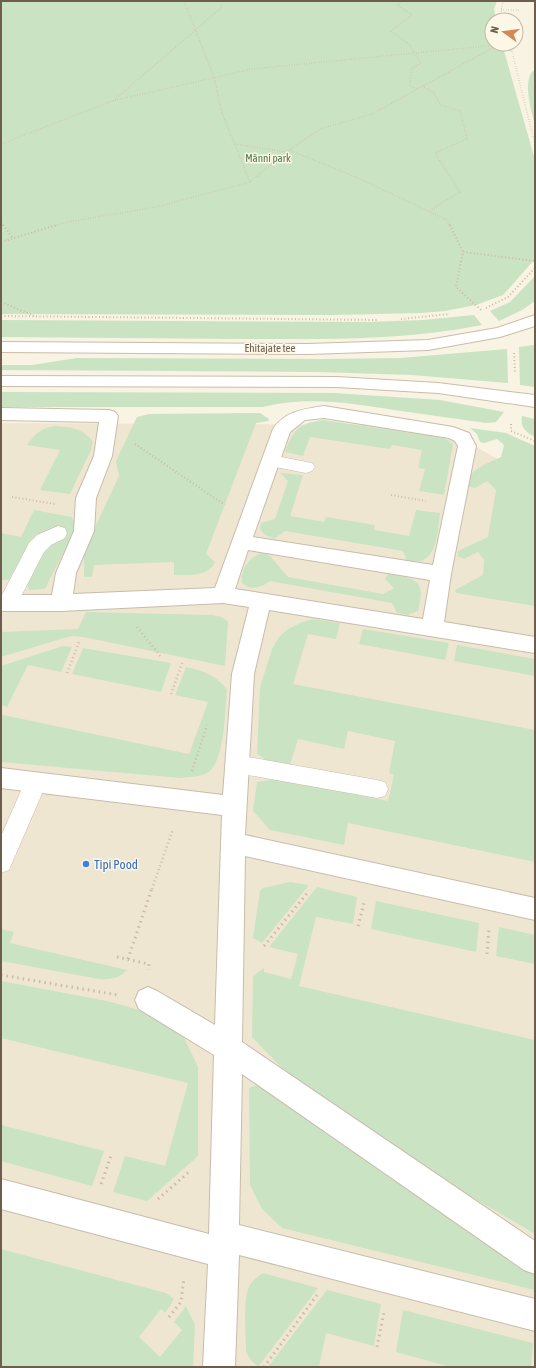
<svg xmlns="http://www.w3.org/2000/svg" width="536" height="1368" font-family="'Asap Condensed',sans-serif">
<rect width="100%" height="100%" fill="#f8f3e2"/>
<path fill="#efe6d1" d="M1,423L437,425L535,480V1367H1Z"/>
<g fill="#cae3c3">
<path d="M1,1H497L494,9L496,20H492V44H502L535,160V259L503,295L476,305L445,311L421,313L332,315L1,314Z"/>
<path d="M533,71H535V125C532,113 522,81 533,71Z"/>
<path d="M535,276V301L522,310L499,321L490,311L510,302Z"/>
<path d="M474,315L482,325C403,341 324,339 244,339C163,338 82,338 1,337V320L367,322L423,320Z"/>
<path d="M534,345L535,387L520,385L519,347Z"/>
<path d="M507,349L508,383L412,375L319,372L1,370V365H32L77,358L322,359L401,358Z"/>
<path d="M1,392L334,393L440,400L504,412L496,422L486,423C455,419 425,414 394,410C349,403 309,396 263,407H1Z"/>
<path d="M260,413L269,419L268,421L256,423L206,554L215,562C209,577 187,575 174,575V562L94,565L92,577H84V551L119,476L116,461L137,417L149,414Z"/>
<path d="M522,416L535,419V437C525,432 520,427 522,416Z"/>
<path d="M324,420L444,438L453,444L444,495L419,491L425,469L418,468L422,450L392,445L390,449L310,437L303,456L285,452C294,429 299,423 324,420Z"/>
<path d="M55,426C71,427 83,428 93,442L91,450L70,494L40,490L60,450L27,445C35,434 41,428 55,426Z"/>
<path d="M470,428L506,433L535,446V606L456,593L455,590L483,575L484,560L478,552L464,559L458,556V551L488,537L496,490L487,481L475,488L470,487L467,483C470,468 489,463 501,457L504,445L497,439L484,443L480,442L477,434Z"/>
<path d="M280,473L303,475L290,516L324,522L326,517L375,525L374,530L409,536L416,510L440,513C438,527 438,557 420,561C416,561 411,561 407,561L403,551L285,531L274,539L264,534L260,529L261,523L275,519L288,481Z"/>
<path d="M34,510L72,517L76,527L45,589L29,590L27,583L45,548L60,540L53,528L31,540L9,580H1V533L21,537Z"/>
<path d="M261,553L267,554L271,557L288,577L383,594L394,588L385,579L388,574C417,579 426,579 418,611L408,615L397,613L392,603L270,581C261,588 251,591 242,583C240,570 249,558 261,553Z"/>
<path d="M86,612L212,615L222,617L228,622L225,666L83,637L71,636L1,657V632L78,629Z"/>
<path d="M313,619L340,623L336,639L308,634L293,684L535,730V862L348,823L344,845L270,830L253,811L257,782L275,779L388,801L394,775L389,773L395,741L348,731L344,749L298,739L289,768L273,764L257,754L260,687L272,649L279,637L288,629L302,622Z"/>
<path d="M363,629L449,643L445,660L359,644Z"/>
<path d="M457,645L535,659V676L454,661Z"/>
<path d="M63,646L72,647L61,672L28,665L7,707L1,705V666Z"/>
<path d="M83,648L171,663L161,692L72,674Z"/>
<path d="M186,667C203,671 217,675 227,690C225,709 225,763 207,773C200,777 188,777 180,778L1,762V718L3,715L189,754L208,702L175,695Z"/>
<path d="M290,882L309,885L262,943L253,938L260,890L263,888Z"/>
<path d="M317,887L357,897L353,924L316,917L299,986L535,1040V1234L394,1151L281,1067L252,1037L253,976L264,968V972L291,979L298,954L269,947Z"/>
<path d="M376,901L479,923L476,952L371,929Z"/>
<path d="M499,927L535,935V964L496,956Z"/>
<path d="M1,929L14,932L10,943L127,970C119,978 111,980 99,979L1,961Z"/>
<path d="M1,981L107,1001L165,1017L179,1027L198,1067V1156L147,1201L113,1192L125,1156L165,1166L188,1083L1,1038Z"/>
<path d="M265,1082L378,1170L535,1274V1290L282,1228L262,1209L250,1185L249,1088Z"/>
<path d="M1,1125L104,1151L92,1186L1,1161Z"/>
<path d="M1,1249L166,1293L174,1299L165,1313L161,1309L139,1337L160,1357L182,1330L174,1322L186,1306L195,1325L193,1367H1Z"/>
<path d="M263,1273L318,1288L258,1367L250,1359L246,1352C246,1336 243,1303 248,1289C251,1281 257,1277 263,1273Z"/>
<path d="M327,1290L381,1304L374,1346L326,1333L319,1367H268Z"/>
<path d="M403,1310L533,1343L531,1367H450L396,1352Z"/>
</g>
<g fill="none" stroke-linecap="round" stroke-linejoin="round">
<defs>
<g id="lane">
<path d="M271,455L312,463L315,467L312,471L306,473L265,465L262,461L265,457Z"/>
<path d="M58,526L65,528L67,533L65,538L51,545L44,552L15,608L8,610L1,608V597L29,543L37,535Z"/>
<path d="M237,755L377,780L385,782L388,789L385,796L377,798L237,773L229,770L226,764L229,758Z"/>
<path d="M36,773L44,775L47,782L9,870L1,873V836L28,775Z"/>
</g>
<path id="street" d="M324,406L453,427L469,433L476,446L451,574L444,622L535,637V653L269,610L254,674L245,835L535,898V920L245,856L242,1042L535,1241V1274L524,1270L242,1074L239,1225L535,1299V1331L239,1255L235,1367H203L208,1264L1,1209V1179L209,1234L214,1055L139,1009L135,1000L139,991L148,987L157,991L215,1025L222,815L1,788V768L223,795L232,674L249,607L223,603L61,611H1V595H52L56,573L74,531L76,498L94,456L99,422L1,420V408L109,410L115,412L118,416L112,456L96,498L94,531L76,573L73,594L215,588L273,429C285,411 304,409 324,406ZM324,418L449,438L455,441L458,446L433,565L253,537L290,432L305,420ZM248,550L430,580L423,619L235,589Z"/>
<g id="secondary">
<path d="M535,315V326L500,337L428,350L308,354L1,352V342L308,344L428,340L497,328Z"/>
<path d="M1,376L337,377L438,383L535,395V407L438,393L337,387L1,386Z"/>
</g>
</defs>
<use href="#lane" stroke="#c7bcab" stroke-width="1"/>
<use href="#street" stroke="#c7bcab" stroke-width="2"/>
<use href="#secondary" stroke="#cabda9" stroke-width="2"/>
<g stroke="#cebaa1" stroke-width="1.5" stroke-dasharray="0.5 2" stroke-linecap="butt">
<path d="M184,1L214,77L222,113L250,182"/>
<path d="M503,1L501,10L504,20"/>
<path d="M501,10H520"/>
<path d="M510,44L535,144"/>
<path d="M422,86L433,92L441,105L460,111L467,139L435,153L460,192L429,211"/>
<path d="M113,101L222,7L220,1"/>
<path d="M1,144L112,101L252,69L496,45"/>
<path d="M235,144L286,152"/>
<path d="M289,150L356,177L447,220L450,226"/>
<path d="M1,222L4,226"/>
<path d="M54,226L68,222L156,207L250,182L289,150L320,129L372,114L498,45L504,44"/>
</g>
<g stroke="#cebaa1" stroke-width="2" stroke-dasharray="1 2.5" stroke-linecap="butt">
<path d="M3,225L13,238"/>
<path d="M450,225L463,252"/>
<path d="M1,242L57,225"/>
<path d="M1,302L34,316"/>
<path d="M486,308L508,297L535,268"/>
<path d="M481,310L456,287L463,252L535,261"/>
<path d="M1,316L378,320"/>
<path d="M401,319L450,314"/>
<path d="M514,353L515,372"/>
<path d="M511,424V431L535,441"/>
<path d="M135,444L225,505"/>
<path d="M391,495L426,501"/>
<path d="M12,497L55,504"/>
</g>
<g stroke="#cebaa1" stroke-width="2.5" stroke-dasharray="1 3" stroke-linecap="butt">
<path d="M137,627L161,657"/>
<path d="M67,673L79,642"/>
<path d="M171,694L183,661"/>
<path d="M192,771L207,725"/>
<path d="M152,889L173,829"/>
</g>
<g stroke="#cebaa1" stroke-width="3" stroke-dasharray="1.5 4" stroke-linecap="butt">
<path d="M358,926L364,903"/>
<path d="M264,946L309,891"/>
<path d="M487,954L489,930"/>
<path d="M117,957L149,964V970"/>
<path d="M128,959L152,888"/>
<path d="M1,975L118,995"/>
<path d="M101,1184L112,1153"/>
<path d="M158,1199L190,1171"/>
<path d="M169,1317L181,1302L184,1278"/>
<path d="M377,1347L384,1312"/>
<path d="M264,1367L317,1295"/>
</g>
<use href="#lane" fill="#fff" fill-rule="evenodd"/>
<use href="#street" fill="#fff" fill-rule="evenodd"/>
<use href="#secondary" fill="#fff" fill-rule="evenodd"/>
<path stroke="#cebaa1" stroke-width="1.5" stroke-dasharray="0.5 2" stroke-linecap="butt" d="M404,1L397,5L412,15L391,31L409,44L421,63L411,69L410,86L417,89"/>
</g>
<circle fill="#3f7fe0" stroke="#fcf7e7" stroke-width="1.5" cx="86" cy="864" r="4"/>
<g text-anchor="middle" stroke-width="3" stroke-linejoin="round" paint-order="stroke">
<g font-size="11" fill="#527b4c" stroke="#fcf7e7">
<text x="268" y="162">Männi park</text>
</g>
<g font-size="11" fill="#6c5d4c" stroke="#fcf7e7">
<text x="270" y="352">Ehitajate tee</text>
</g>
<g font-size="13" fill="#366cbe" stroke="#fcf7e7" text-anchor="start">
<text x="94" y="869">Tipi Pood</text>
</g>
</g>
<rect width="536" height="1368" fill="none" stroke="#6c5d4c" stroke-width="4"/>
<g transform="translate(504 32) rotate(284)"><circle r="19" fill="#fcf7e7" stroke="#c2b9a9"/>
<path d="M0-3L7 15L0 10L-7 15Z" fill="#d28857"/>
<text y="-6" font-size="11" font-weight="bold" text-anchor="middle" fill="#6c5d4c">N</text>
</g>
</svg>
